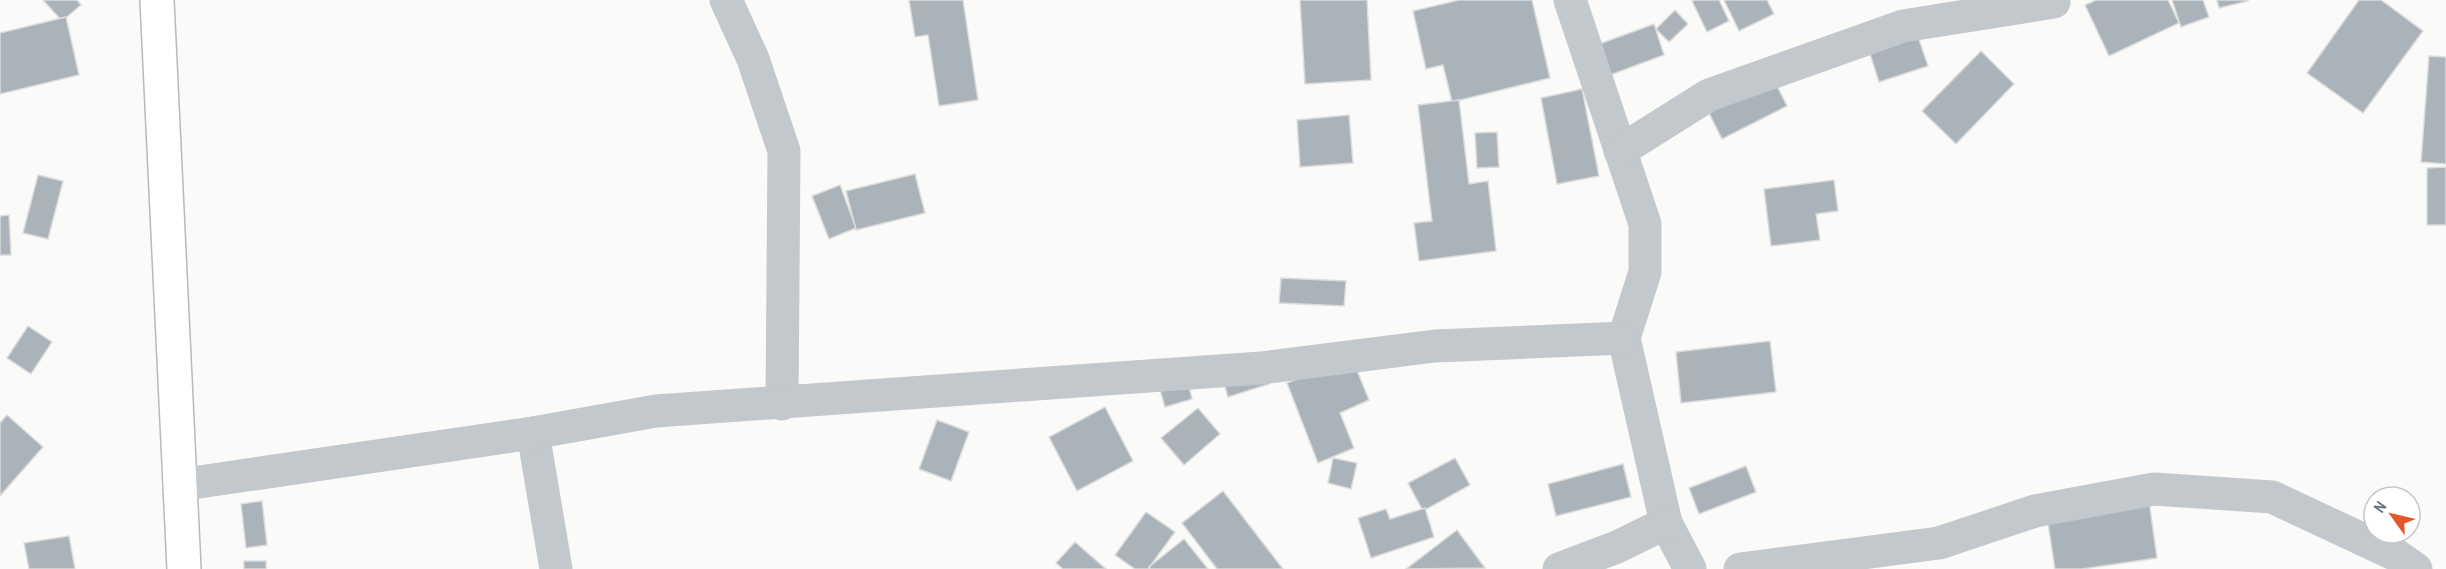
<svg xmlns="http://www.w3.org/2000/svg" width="2446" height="569" font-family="'Archivo Narrow',sans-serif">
<rect width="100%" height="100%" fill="#fafaf8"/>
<g fill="#aab3b9" stroke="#dcdcda" stroke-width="1.5">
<path d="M43,0H77L81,5L62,21Z"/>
<path d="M909,0H963L978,100L939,106L928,35L915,37Z"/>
<path d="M1300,0H1367L1371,80L1305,84Z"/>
<path d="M1459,0H1532L1550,78L1452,102L1443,65L1426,69L1413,11Z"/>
<path d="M1694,0H1719L1729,21L1707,32L1692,1Z"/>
<path d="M1724,0H1767L1774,14L1739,31Z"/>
<path d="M2096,0H2168L2179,23L2109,56L2085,5Z"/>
<path d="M2172,0H2203L2209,17L2181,27Z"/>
<path d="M2217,0H2248V1L2219,8Z"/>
<path d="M2359,0H2381L2423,31L2363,113L2307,73Z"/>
<path d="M1675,10L1688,24L1669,42L1656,29Z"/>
<path d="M66,17L79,75L0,94V33Z"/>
<path d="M1913,22L1928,66L1879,82L1865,38Z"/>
<path d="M1654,24L1664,55L1602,78L1591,47Z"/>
<path d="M1981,51L2014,84L1956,144L1922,111Z"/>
<path d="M2429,56L2446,57V164L2421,162Z"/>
<path d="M1767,66L1787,106L1722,139L1702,99Z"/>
<path d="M1582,89L1599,176L1557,184L1541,98Z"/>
<path d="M1459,100L1469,184L1488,181L1496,251L1419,261L1414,223L1432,221L1418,105Z"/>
<path d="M1349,115L1353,163L1300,167L1297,120Z"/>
<path d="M1497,132L1499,167L1477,168L1475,133Z"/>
<path d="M2446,167V225H2427V168Z"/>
<path d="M915,174L925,213L856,230L846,191Z"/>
<path d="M38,175L63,181L48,239L23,233Z"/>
<path d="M1834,180L1838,211L1816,214L1820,240L1771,246L1764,189Z"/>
<path d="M840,185L856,228L829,239L812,196Z"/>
<path d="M9,215L11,255H0V216Z"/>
<path d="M1281,278L1346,281L1344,306L1279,303Z"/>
<path d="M28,326L52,342L31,374L7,358Z"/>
<path d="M1770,341L1776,392L1681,403L1676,352Z"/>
<path d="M1261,357L1269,384L1228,397L1220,370Z"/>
<path d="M1352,358L1369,400L1340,413L1354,448L1318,463L1287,383Z"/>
<path d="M1185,371L1192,399L1165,407L1157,379Z"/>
<path d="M1105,407L1133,461L1077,491L1049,437Z"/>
<path d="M1198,408L1220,434L1184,465L1161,438Z"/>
<path d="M7,415L43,447L0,496V423Z"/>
<path d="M937,420L969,432L951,481L919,469Z"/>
<path d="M1333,458L1357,463L1351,489L1328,483Z"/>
<path d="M1455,458L1470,485L1423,511L1408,483Z"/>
<path d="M1623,464L1631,497L1556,516L1548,484Z"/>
<path d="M1746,466L1756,492L1699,514L1689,488Z"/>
<path d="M1223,491L1283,569H1217L1182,523Z"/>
<path d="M2148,494L2157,558L2082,569H2055L2046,510Z"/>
<path d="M262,501L267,545L246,548L241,504Z"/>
<path d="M1425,508L1434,537L1371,558L1358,518L1386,509L1390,519Z"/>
<path d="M1146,512L1175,532L1148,569H1135L1115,555Z"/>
<path d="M1457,530L1485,568L1406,569Z"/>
<path d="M69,536L75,569H29L24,543Z"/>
<path d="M1184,539L1208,569H1151L1149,567Z"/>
<path d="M1075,542L1106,569H1063L1056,563Z"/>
<rect x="244" y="561" width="22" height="8"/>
</g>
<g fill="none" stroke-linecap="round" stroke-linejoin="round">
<defs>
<path id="major" d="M157,0L184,569"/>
</defs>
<use href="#major" stroke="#b5babe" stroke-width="36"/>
<g stroke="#c3c8cc" stroke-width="33">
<path d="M726,0L753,59L784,151L782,404"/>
<path d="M1570,0L1645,224V272L1624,338L1666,523L1690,569"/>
<path d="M1620,151L1709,95L1903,26L2054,2"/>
<path d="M533,433L556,569"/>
<path d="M179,485L533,433L656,411L1261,368L1435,346L1624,338"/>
<path d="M1559,569L1617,547L1666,523"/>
<path d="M1740,569L1939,543L2035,511L2154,489L2272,497L2396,555L2416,569"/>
</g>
<use href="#major" stroke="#fff" stroke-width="33"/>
</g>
<g transform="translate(2392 515) rotate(304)"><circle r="28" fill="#ffffff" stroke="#c1c8cd" stroke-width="1.5"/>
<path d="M0-4.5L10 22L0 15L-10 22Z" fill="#e4572e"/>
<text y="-9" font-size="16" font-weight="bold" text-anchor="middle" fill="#657683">N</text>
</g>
</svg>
